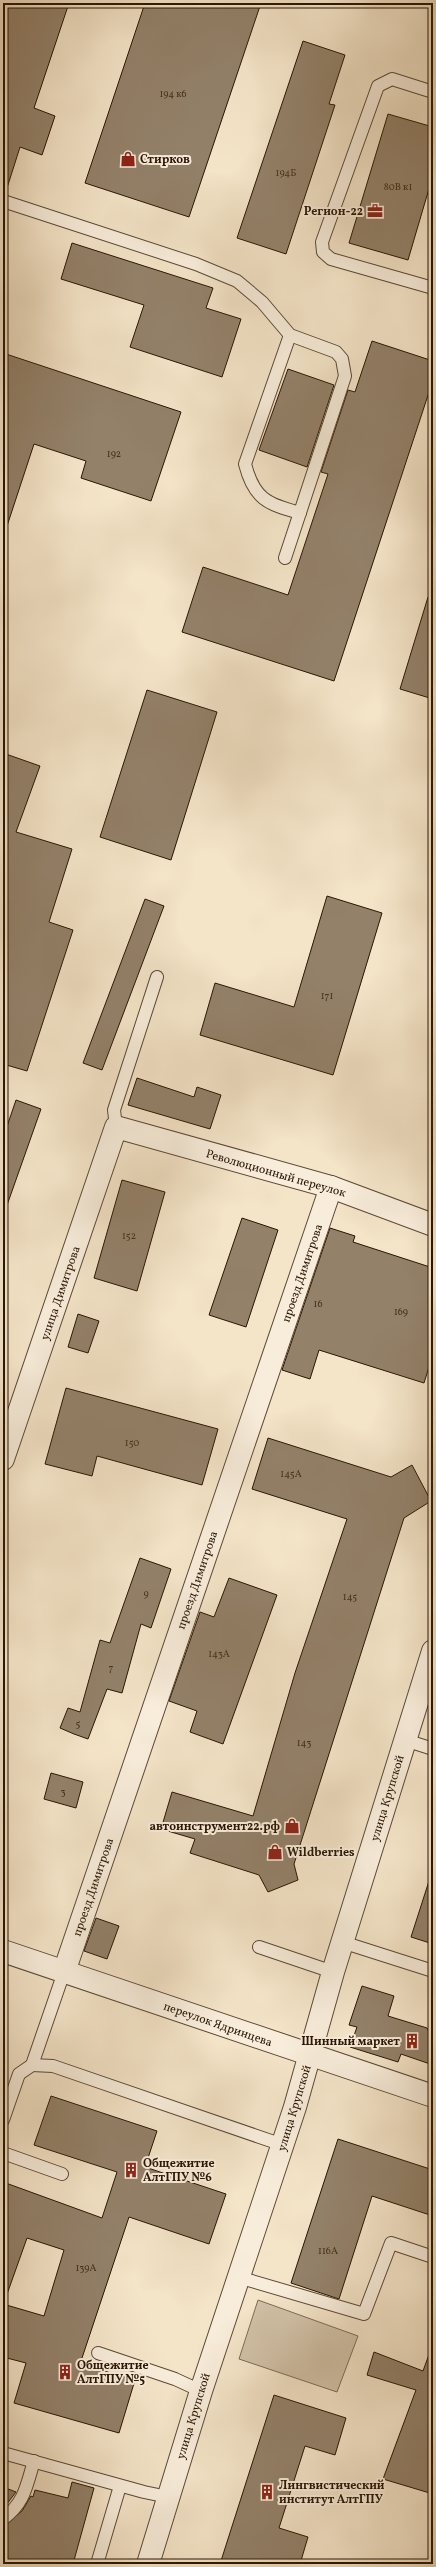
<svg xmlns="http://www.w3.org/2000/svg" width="436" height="2567" font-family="Vollkorn,serif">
<rect width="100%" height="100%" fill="#f4e4c8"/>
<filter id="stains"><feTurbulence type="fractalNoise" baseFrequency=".005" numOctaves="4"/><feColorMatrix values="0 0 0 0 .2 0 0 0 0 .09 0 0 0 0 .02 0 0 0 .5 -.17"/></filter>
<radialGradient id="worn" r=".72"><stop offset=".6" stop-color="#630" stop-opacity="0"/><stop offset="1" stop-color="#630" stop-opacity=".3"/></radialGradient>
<path fill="#d1c1a7" stroke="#7d6b56" d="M258,2300L358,2336L337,2392L239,2359Z"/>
<g fill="#93816a" stroke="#291504">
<path d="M3,3H69L34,108L55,116L42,155L20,147L7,188L3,187Z"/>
<path d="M145,3H261L189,217L85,183Z"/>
<path d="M303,41L345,55L329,104L335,105L286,254L237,238Z"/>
<path d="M388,114L433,127V175L408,260L349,243Z"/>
<path d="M72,243L213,288L206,308L241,319L222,377L130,347L144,305L61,279Z"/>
<path d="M372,341L433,361V380L334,681L182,632L203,567L288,595L328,474L321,472L348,390L355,392Z"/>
<path d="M3,353L181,412L151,501L81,478L86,461L34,444L7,526H3Z"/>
<path d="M288,369L334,385L307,467L259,450Z"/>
<path d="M428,597L433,598V699L400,689Z"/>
<path d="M147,690L217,712L171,860L100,837Z"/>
<path d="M3,753L40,766L16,832L72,849L49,922L73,930L27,1071L3,1064Z"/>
<path d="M327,896L382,913L333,1075L200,1035L215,983L294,1007Z"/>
<path d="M145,899L164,906L102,1070L83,1063Z"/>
<path d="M137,1078L194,1097L197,1087L221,1095L210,1129L128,1105Z"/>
<path d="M16,1100L41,1109L6,1208L3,1207V1138Z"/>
<path d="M122,1180L165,1192L137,1291L94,1278Z"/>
<path d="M242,1218L278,1230L246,1327L209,1315Z"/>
<path d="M330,1228L355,1236L353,1242L433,1268V1354L424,1383L319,1350L310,1379L282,1370Z"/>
<path d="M78,1314L99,1321L88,1353L68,1347Z"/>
<path d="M66,1388L218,1429L202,1485L97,1456L92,1476L45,1464Z"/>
<path d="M268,1438L391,1477L412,1465L431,1501L404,1518L294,1864L298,1880L268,1892L259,1875L190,1853L195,1839L161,1829L172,1792L253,1816L295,1673L347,1519L252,1489Z"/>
<path d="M140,1558L171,1569L151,1628L141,1624L122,1693L107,1689L88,1739L74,1734L60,1728L68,1708L80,1712L100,1640L110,1643Z"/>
<path d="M229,1578L277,1595L223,1744L190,1732L197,1711L169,1701L200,1612L214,1617Z"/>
<path d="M51,1773L83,1782L76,1808L44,1799Z"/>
<path d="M429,1881H433V1944L411,1937Z"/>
<path d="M96,1918L119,1926L107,1959L84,1951Z"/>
<path d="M362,1986L394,1996L388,2016L427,2028L433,2040V2065L401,2054L398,2062L350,2047L357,2027L349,2025Z"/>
<path d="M51,2096L157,2131L145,2167L226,2194L209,2244L129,2217L80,2364L135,2380L119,2433L14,2403L26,2363L3,2357V2304L44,2316L64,2250L27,2238L6,2297L3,2296V2182L102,2218L117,2172L34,2145Z"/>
<path d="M338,2139L433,2170V2216L372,2196L339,2299L291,2283Z"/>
<path d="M431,2349L433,2350V2494L383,2479L416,2390L367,2375L374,2352L423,2371Z"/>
<path d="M274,2395L346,2418L335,2455L305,2446L279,2528L308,2537L300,2564H220Z"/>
<path d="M72,2482L94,2488L73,2564H3V2526L22,2511L31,2496L33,2497L35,2490L68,2498Z"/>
<path d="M3,2487L16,2492L3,2509Z"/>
</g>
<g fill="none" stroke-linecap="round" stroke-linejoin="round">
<defs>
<g id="service">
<path d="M433,92L392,79L378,86L322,242L323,252L331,259L433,288"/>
<path d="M3,201L196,264L237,281L262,302L290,335L336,352L342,359L345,376L285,558"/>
<path d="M290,335L245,464C254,499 267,504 300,513"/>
<path d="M116,1127L114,1110L157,977"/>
<path d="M405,1740L433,1749"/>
<path d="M342,1942L433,1971"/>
<path d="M259,1947L333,1972"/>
<path d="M32,2065L53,2066L283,2145"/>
<path d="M3,2120L19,2074L32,2065L64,1972"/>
<path d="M3,2153L62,2174"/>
<path d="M238,2277L364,2314L391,2243L433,2257"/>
<path d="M98,2353L175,2379L201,2391"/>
<path d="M3,2453L144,2492L168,2497"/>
<path d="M3,2519C25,2502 26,2487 34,2461"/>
<path d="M97,2564L120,2486"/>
</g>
<g id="minor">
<path d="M3,1459L116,1127L331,1187L433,1225"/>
<path d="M3,1951L433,2096"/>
<path d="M64,1972L331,1187"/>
<path d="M148,2564L201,2391L295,2107L333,1972L433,1651"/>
</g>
</defs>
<use href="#service" stroke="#5c4935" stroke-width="14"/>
<use href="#minor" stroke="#5c4935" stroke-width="24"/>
<use href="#service" stroke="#f8eddb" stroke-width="12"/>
<use href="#minor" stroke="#f8eddb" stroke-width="22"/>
</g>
<defs>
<symbol id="shop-bare" viewBox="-9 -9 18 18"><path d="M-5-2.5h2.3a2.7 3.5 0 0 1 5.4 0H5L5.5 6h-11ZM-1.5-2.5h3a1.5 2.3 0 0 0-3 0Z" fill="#8f2418" stroke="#f8eddb" stroke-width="2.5" paint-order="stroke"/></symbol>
<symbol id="office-bare" viewBox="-9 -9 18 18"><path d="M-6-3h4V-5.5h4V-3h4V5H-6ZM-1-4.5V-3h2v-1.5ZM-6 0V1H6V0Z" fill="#8f2418" stroke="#f8eddb" stroke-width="2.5" paint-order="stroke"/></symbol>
<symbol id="building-bare" viewBox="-9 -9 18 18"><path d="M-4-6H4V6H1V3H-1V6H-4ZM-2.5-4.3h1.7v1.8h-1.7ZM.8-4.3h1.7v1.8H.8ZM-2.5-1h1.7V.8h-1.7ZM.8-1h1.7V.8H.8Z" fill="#8f2418" stroke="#f8eddb" stroke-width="2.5" paint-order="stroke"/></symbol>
</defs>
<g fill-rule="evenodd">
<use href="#shop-bare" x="117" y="148" width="22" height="22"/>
<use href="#office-bare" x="364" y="200" width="22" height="22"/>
<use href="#shop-bare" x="281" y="1815" width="22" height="22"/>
<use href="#shop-bare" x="264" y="1841" width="22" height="22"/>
<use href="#building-bare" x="401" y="2030" width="22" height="22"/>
<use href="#building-bare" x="120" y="2159" width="22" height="22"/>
<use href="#building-bare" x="54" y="2361" width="22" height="22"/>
<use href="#building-bare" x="256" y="2481" width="22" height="22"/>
</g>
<g text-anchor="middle" stroke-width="4" stroke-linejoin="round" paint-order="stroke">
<g font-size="10" fill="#44301e">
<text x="173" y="97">194 к6</text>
<text x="286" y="176">194Б</text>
<text x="398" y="190">80В к1</text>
<text x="114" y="457">192</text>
<text x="327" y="999">171</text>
<text x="129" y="1239">152</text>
<text x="318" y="1307">16</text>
<text x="401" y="1315">169</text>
<text x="132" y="1446">150</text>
<text x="291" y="1477">145А</text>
<text x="146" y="1597">9</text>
<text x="350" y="1600">145</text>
<text x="219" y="1657">143А</text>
<text x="111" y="1671">7</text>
<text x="78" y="1727">5</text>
<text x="304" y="1746">143</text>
<text x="63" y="1795">3</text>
<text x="328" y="2254">116А</text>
<text x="86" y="2271">139А</text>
</g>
<g font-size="12" font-weight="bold" fill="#291504" stroke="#f8eddb" text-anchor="start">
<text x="140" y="163">Стирков</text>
<text x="363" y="215" text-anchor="end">Регион-22</text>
<text x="280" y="1830" text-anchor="end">автоинструмент22.рф</text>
<text x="287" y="1856">Wildberries</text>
<text x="400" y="2045" text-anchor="end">Шинный маркет</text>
<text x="143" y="2167">Общежитие<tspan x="143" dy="14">АлтГПУ №6</tspan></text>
<text x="77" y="2369">Общежитие<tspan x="77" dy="14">АлтГПУ №5</tspan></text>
<text x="279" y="2489">Лингвистический<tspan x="279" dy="14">институт АлтГПУ</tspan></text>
</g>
<g font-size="12" fill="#291504" stroke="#f8eddb">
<text transform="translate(276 1173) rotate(16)" y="4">Революционный переулок</text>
<text transform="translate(302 1273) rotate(-71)" y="4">проезд Димитрова</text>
<text transform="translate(60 1293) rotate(-71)" y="4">улица Димитрова</text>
<text transform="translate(197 1580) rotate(-71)" y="4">проезд Димитрова</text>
<text transform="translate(387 1798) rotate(-73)" y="4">улица Крупской</text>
<text transform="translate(93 1887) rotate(-71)" y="4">проезд Димитрова</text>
<text transform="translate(218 2024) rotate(19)" y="4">переулок Ядринцева</text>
<text transform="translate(294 2108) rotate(-73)" y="4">улица Крупской</text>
<text transform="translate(193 2416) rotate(-73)" y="4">улица Крупской</text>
</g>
</g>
<rect width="436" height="2567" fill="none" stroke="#f4e4c8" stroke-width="16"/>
<rect x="4" y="4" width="428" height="2559" fill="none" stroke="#291504" stroke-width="2"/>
<rect x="8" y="8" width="420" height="2551" fill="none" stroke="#291504"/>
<rect width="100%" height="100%" filter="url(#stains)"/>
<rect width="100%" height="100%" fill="url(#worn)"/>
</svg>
